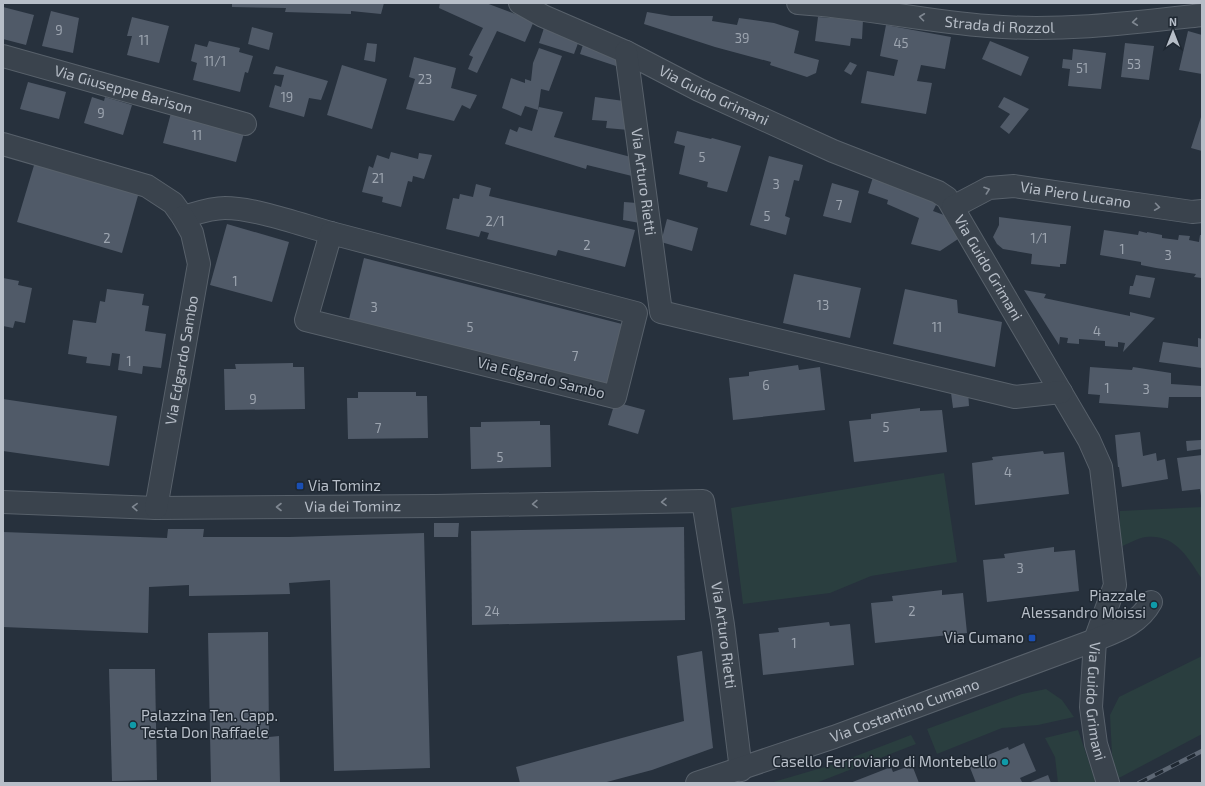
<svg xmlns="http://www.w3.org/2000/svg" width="1205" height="786" font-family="'Exo 2',sans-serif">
<rect width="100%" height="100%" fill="#27313d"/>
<g fill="#2a3e3f">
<path d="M944,473L957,562L871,576L830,593L743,604L731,508Z"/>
<path d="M1202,507V579C1188,558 1176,534 1146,537C1138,538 1128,544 1120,547V511Z"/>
<path d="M1202,656V734L1117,779L1112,754L1110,715L1119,697Z"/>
<path d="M1046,689L1062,700L1074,717L1038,725L1002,728L937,754L927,729L1022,694Z"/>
<path d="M1078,730L1096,783H1058L1055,757L1045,738Z"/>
<path d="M911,735L916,744L816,783H770L835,764Z"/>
</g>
<g fill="#505a68">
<path d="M232,3H384L381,14L351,11V14L285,12L286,8L232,7Z"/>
<path d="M440,3H486L534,21L525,42L497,31L477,73L468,69L473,57L469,55L483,28L439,8Z"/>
<path d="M3,7L34,15L26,45L3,39Z"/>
<path d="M51,11L79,18L73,53L42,46Z"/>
<path d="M647,12L671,16H713L712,21L737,25L739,18L774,23L799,31L794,53L819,60L816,73L807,77L770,65L771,62L715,47L644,24Z"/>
<path d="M132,17L169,26L159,63L127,55L132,36H127Z"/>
<path d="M818,17L863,20L862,39L851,38L850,46L815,41Z"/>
<path d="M545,25L580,38L574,54L539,43Z"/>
<path d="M886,25L951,37L945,69L921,65L917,81L932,83L926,114L861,103L867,71L894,76L898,60L880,56Z"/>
<path d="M252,27L273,33L269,50L248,44Z"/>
<path d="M1188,31L1202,35V74L1179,70Z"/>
<path d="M585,39L611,48L619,67L580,54Z"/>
<path d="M209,41L240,48L239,52L253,56L248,73L245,72L240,92L193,80L197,63L191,61L195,44L207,47Z"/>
<path d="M990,41L1029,57L1021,76L982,59Z"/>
<path d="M367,43L377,44L375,62L364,60Z"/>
<path d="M1125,43L1154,46L1149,80L1121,77Z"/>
<path d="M539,48L562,56L549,91L541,89L538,110L539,107L563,112L554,137L631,157L632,176L587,165L586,169L505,144L510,129L517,132L519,127L532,131L538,110L525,106L521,116L502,108L511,78L525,83V79L531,81L533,63Z"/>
<path d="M1073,49L1106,53L1101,89L1068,86L1070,69L1062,68L1063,59L1072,60Z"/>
<path d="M414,57L456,68L451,88L477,95L470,109L462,105L454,121L406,109L415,79L409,77Z"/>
<path d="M850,62L857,65L851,75L844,71Z"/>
<path d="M342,65L387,79L372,129L327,115Z"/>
<path d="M276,66L328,81L321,100L309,98L304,117L269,107L275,85L281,87L284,75L273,74Z"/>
<path d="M28,82L66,92L59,119L20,109Z"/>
<path d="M92,97L104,101L105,97L132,105L123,135L84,123Z"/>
<path d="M595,97L624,101L623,115L628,116L629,130L606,128L607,121L592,120Z"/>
<path d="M1004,97L1029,109L1009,134L1000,127L1010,114L998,107Z"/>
<path d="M171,113L244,133L236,162L163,143Z"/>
<path d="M1202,114V151L1191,148Z"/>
<path d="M677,131L711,139L712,138L741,146L727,192L707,187L708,182L679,174L685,146L674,143Z"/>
<path d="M391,152L418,159L419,153L432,155L424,179L413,176L412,182L408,181L401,207L382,202L383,197L362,192L369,166L373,168L377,155L389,159Z"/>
<path d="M769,156L803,165L799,181L794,180L785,216L790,218L786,235L750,225Z"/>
<path d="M35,162L139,192L122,253L17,222Z"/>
<path d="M873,177L937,203L933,211L944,215L958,239L940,251L911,244L919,218L887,204L888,200L868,193Z"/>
<path d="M832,183L859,191L851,223L823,216Z"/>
<path d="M476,184L491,188L489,196L635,230L625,267L558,250L556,256L487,239L489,233L481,231L479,237L446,229L453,198L459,199L460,194L473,197Z"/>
<path d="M624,202L637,203L640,223L623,220Z"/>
<path d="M999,217L1071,226L1066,264H1060V267L1031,264L1032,254L1003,249L997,244L993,237L999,225Z"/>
<path d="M667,219L698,228L692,251L661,242Z"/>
<path d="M227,224L289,242L272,302L210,285Z"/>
<path d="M1104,230L1138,235L1139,231L1147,233V232L1162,235V238L1178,240L1179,235L1190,236L1189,240L1199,242L1200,235H1202V278L1194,277L1196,274L1156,268L1141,265V262L1100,255Z"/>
<path d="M364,258L622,324L607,385L349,319Z"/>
<path d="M794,274L861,288L850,338L783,323Z"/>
<path d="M1136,275L1155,278L1150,298L1129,294L1130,286H1133Z"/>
<path d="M3,278L19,281L18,285L32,288L25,323L15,321L13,328L3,326Z"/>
<path d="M107,289L144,294L142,305L149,306L145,331L166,334L161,368L143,366L142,374L118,370L120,354L112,353L110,366L86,363L87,357L68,354L73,320L96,323L100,301L105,302Z"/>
<path d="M905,289L957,300L958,313L1002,322L995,367L893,344Z"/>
<path d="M1024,290L1046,294L1044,298L1130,316V312L1155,318L1123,352L1125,343L1118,342V347L1105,346V341L1079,339V344L1067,343L1068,338L1060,337L1059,345Z"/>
<path d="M1198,338L1202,339V368L1159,362L1163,342L1198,347Z"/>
<path d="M293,363V367H304L305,409L225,410L224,369H236L235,364Z"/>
<path d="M798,365L799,370L820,367L825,410L733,420L729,378L749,376V372Z"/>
<path d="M1090,367L1132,370L1133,367L1171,373V384L1202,386V397H1169L1168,408L1099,403L1100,395L1088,394Z"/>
<path d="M950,385L968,389L969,406L953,408Z"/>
<path d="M358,392H416V396H427L428,438L348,439L347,398H358Z"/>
<path d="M3,399L117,416L109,466L3,451Z"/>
<path d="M615,402L645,410L638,434L608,425Z"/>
<path d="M920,408V411L942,410L947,452L854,462L849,421L871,419V414Z"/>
<path d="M540,421V425H550L551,467L471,469L470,427H481V422Z"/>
<path d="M1140,432L1143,456L1156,453L1157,461L1165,459L1168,479L1122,487L1119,467H1118L1115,435Z"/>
<path d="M1201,440L1202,449L1187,451L1186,441Z"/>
<path d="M1043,451L1044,454L1064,452L1069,494L975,505L972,463L993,460L992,457Z"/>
<path d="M1202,455V496H1201L1200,489L1182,491L1177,458Z"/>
<path d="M434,523H459L458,537H434Z"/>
<path d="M684,527L685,620L472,625L471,531Z"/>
<path d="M168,529H204L203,537H289L424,533L430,768L334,771L330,580L289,583L290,594L189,596V585L149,587L148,633L3,627V532L167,538Z"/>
<path d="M1054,547V552L1075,550L1079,591L987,602L983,560L1005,558L1004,554Z"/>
<path d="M942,590V595L963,593L967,633L875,643L871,603L893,601L892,596Z"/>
<path d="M829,622L830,626L850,624L854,665L763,675L759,634L779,632L778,628Z"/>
<path d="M268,632L269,737L279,736L280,783H211L208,633Z"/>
<path d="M702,651L713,748L652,770L603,783H520L516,767L684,721L677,656Z"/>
<path d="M109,669H155L157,780L112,781Z"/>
<path d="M1024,743L1036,771L1020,778L1022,782L1020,783H976L969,765L984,759L983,757L1008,747L1009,750Z"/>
<path d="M912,765L919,783H850L891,767L893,772Z"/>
<path d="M1048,775L1051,783H1028Z"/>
</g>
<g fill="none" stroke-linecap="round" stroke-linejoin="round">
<defs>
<g id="minor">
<path id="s1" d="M520,3L543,16L626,52L699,90L833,151L938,192L947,198L1089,440L1101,467L1115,585L1095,640L1091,707L1096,744L1108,783"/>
<path id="s2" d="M798,3C862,7 924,21 988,26C1059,32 1131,23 1202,15"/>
<path id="s3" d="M626,52L661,312L1015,397L1061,392"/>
<path id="s4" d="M3,56L245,124"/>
<path d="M3,144L147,186L173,203L183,217C197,213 211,208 225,208C255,208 302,225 331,233"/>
<path id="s5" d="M953,207L989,188L1014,186L1192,212L1202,211"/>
<path d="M331,233L636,313L615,397L306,320Z"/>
<path id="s6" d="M3,502L156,508L435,506L703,501L723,625L741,770"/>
<path id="s7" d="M156,508L199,264L192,233L183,217"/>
<path id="s8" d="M697,783L834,737L1095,640C1117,631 1139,624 1151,602"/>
</g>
</defs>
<use href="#minor" stroke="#58616b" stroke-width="24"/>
<use href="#minor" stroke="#3a434d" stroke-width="22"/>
<defs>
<path id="rail" d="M1139,783L1202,751"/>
</defs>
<use href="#rail" stroke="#5d6774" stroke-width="4.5"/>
<use href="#rail" stroke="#1f2832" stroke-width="3" stroke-dasharray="9" stroke-linecap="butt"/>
</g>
<defs><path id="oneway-chevron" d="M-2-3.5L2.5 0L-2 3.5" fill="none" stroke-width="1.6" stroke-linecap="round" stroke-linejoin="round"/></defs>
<g stroke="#7f8791">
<use href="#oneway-chevron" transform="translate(922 17) rotate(-173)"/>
<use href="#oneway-chevron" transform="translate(1135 22) rotate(174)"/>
<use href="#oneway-chevron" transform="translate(987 190) rotate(-19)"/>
<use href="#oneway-chevron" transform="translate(1157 207) rotate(8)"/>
<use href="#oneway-chevron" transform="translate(664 502) rotate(179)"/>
<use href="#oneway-chevron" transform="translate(535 504) rotate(179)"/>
<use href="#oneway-chevron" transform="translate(135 507) rotate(-178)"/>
<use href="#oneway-chevron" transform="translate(279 507) rotate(180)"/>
</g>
<g fill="#1a4fb4" stroke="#1f2832" stroke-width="1.5">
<rect x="296" y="482" width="8" height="8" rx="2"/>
<rect x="1028" y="634" width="8" height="8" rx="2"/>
</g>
<g fill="#0f9aa8" stroke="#1f2832" stroke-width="1.5">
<circle cx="1154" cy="605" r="4"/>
<circle cx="133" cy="725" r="4"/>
<circle cx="1005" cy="762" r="4"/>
</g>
<g text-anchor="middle" stroke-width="3" stroke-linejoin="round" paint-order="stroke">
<g font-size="13" fill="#9da5b0">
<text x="59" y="35">9</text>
<text x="742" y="43">39</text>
<text x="144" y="45">11</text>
<text x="901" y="48">45</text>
<text x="215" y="66">11/1</text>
<text x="1134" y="69">53</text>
<text x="1082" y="73">51</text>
<text x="425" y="84">23</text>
<text x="287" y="102">19</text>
<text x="101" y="118">9</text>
<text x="197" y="140">11</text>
<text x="702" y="162">5</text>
<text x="378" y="183">21</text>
<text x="776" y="189">3</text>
<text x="839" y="210">7</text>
<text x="767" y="221">5</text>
<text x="495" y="226">2/1</text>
<text x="107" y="243">2</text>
<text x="1039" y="243">1/1</text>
<text x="587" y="250">2</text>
<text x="1122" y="254">1</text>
<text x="1168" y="260">3</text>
<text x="235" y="286">1</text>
<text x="823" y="310">13</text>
<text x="374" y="312">3</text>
<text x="470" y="332">5</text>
<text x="937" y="332">11</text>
<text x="1097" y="336">4</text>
<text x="575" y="361">7</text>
<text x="129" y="366">1</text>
<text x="766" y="390">6</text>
<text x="1107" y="393">1</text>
<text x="1146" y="394">3</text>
<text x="253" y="404">9</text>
<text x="886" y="432">5</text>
<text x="378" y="433">7</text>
<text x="500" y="462">5</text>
<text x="1008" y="477">4</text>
<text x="1020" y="573">3</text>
<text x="492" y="616">24</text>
<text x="912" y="616">2</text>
<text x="794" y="648">1</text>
</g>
<g font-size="15" fill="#b7bec8" stroke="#1f2832">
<text dy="5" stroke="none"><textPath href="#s2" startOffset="203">Strada di Rozzol</textPath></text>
<text dy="5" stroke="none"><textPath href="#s4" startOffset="125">Via Giuseppe Barison</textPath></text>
<text dy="5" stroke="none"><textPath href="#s1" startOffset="215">Via Guido Grimani</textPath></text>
<text dy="5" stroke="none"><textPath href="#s3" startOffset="131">Via Arturo Rietti</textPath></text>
<text dy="5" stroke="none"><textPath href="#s5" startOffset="128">Via Piero Lucano</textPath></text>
<text dy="5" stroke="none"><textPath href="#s1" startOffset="551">Via Guido Grimani</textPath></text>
<text dy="5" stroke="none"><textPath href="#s7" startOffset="150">Via Edgardo Sambo</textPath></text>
<text transform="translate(541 378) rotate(14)" y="5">Via Edgardo Sambo</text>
<text dy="5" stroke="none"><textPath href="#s6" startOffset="350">Via dei Tominz</textPath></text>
<text dy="5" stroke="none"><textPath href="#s6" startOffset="836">Via Arturo Rietti</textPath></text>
<text dy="5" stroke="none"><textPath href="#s1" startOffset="1019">Via Guido Grimani</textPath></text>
<text dy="5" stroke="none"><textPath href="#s8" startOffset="220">Via Costantino Cumano</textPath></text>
</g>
<g font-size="15" fill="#b7bec8" stroke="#1f2832" text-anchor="end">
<text x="308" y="491" text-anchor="start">Via Tominz</text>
<text x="1146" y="601">Piazzale<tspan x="1146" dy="17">Alessandro Moissi</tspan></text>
<text x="1024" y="643">Via Cumano</text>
<text x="141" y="721" text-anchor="start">Palazzina Ten. Capp.<tspan x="141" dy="17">Testa Don Raffaele</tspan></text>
<text x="997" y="767">Casello Ferroviario di Montebello</text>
</g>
</g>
<rect width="1205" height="786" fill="none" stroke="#b7bec8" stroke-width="8"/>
<g transform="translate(1173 32)" stroke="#1f2832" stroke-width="3" paint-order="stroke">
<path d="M0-3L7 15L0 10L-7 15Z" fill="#b7bec8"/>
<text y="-6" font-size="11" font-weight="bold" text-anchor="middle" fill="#b7bec8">N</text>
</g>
</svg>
